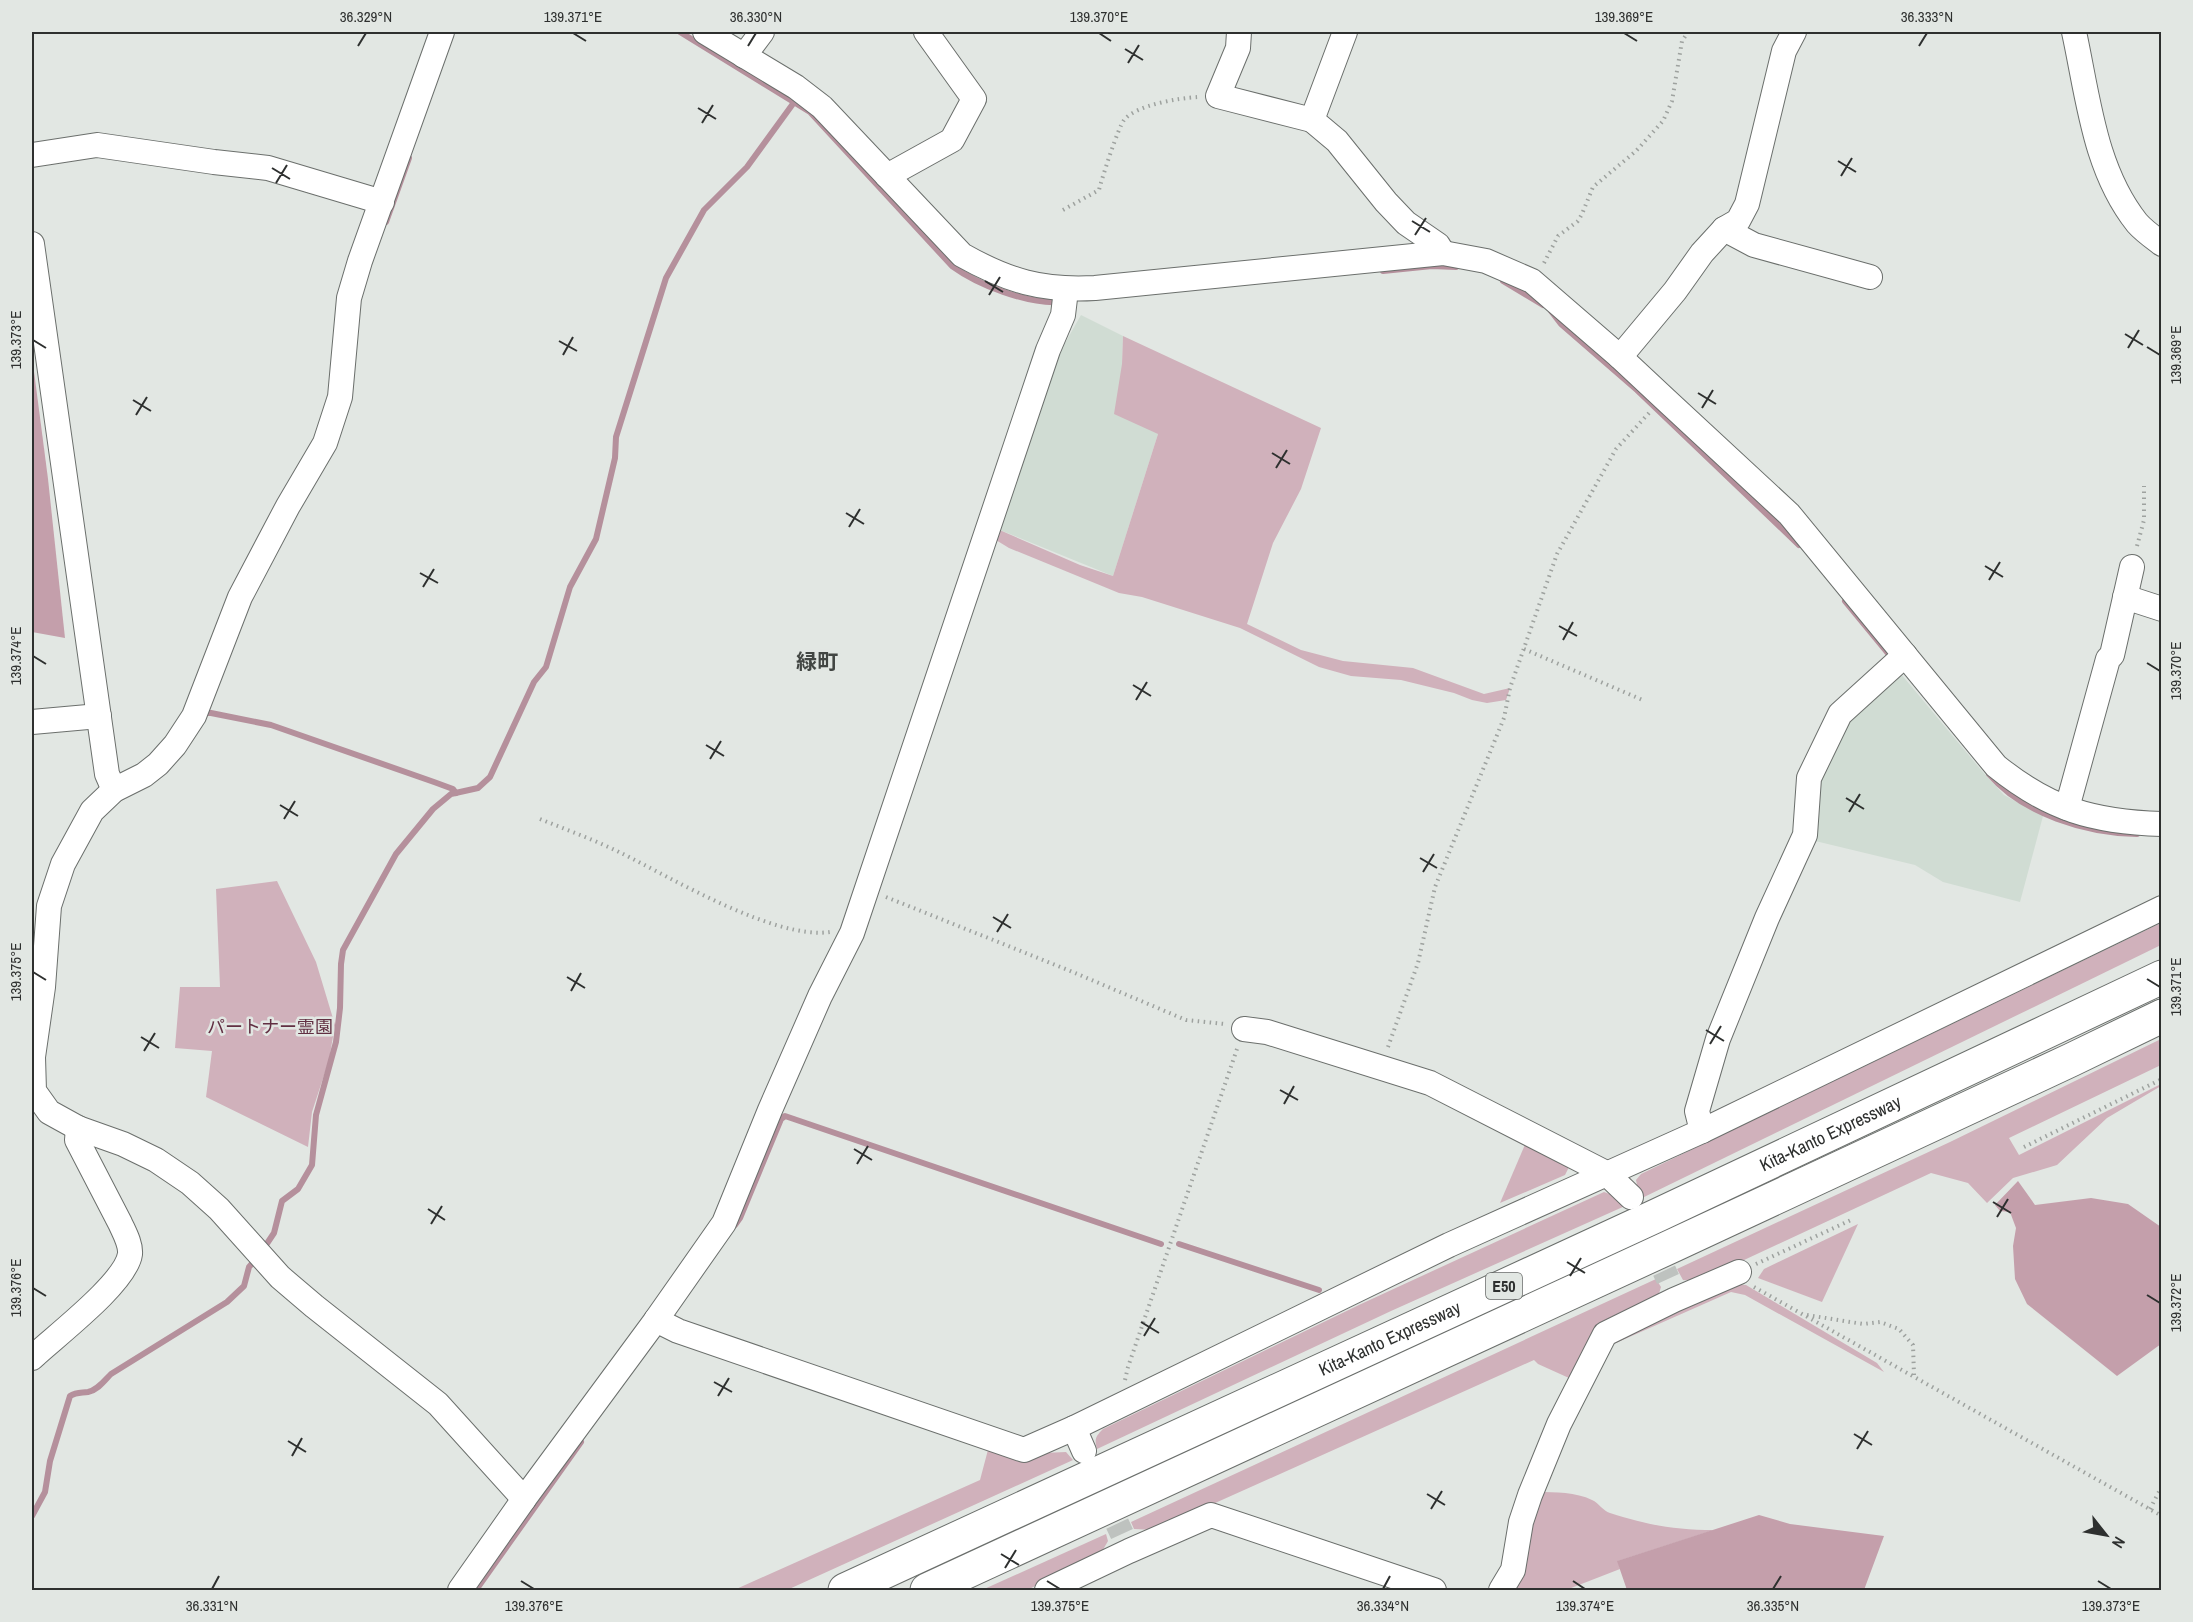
<svg xmlns="http://www.w3.org/2000/svg" width="2193" height="1622" font-family="'Archivo Narrow','Noto Sans JP',sans-serif">
<rect width="100%" height="100%" fill="#e2e7e3"/>
<g fill="#d0dcd3">
<path d="M1081,315L1123,336L1122,364L1158,434L1113,576L995,528L1061,350Z"/>
<path d="M1896,668L1982,771L2004,795L2043,816L2020,902L1943,882L1915,865L1811,840V792L1842,720Z"/>
</g>
<g fill="#d0b1bb">
<path d="M1123,336L1321,428L1301,489L1273,543L1247,624L1301,650L1343,661L1413,668L1484,694L1510,688L1506,700L1487,703L1472,700L1454,693L1401,680L1351,676L1319,667L1240,628L1142,597L1119,593L1009,548L991,537L995,528L1080,565L1113,576L1158,434L1114,414L1122,364Z"/>
<path d="M277,881L316,962L335,1025L329,1060L312,1112L308,1147L206,1097L212,1051L175,1048L180,987H220L216,889Z"/>
<path d="M2161,923V945L1640,1199L1636,1180L1641,1174Z"/>
<path d="M2161,1039V1065L2009,1138L2019,1155L2161,1084V1086L2107,1118L2057,1165L2013,1178L1987,1203L1968,1183L1931,1173L1699,1281L1683,1280L1677,1269L1950,1142Z"/>
<path d="M1527,1140L1571,1163L1565,1175L1500,1203Z"/>
<path d="M1604,1192L1621,1198L1625,1206L1391,1311L1097,1449C1094,1439 1096,1436 1103,1429L1361,1304Z"/>
<path d="M1858,1224L1822,1302L1758,1278L1764,1269Z"/>
<path d="M1656,1279L1661,1287L1657,1300L1597,1329L1506,1542C1516,1485 1543,1431 1569,1378L1538,1364L1534,1360L1155,1530L1134,1529L1131,1522Z"/>
<path d="M1731,1284L1746,1285L1877,1363L1884,1372L1745,1295L1731,1292L1609,1346L1611,1339Z"/>
<path d="M989,1446L1044,1453L1066,1452L1073,1460L787,1590H734L980,1480Z"/>
<path d="M1538,1492C1555,1492 1576,1492 1592,1500C1599,1503 1603,1511 1610,1513C1648,1525 1675,1530 1714,1530L1618,1561L1620,1569L1566,1590H1511Z"/>
<path d="M1106,1534L1108,1541L1100,1555L1027,1590H982Z"/>
</g>
<g fill="#c49fab">
<path d="M32,356L48,479L65,638L32,632Z"/>
<path d="M2018,1181L2035,1205L2091,1198L2128,1204L2161,1227V1344L2117,1376L2027,1304L2015,1279L2013,1246L2016,1228L2010,1212L2000,1211L1995,1205Z"/>
<path d="M1759,1515L1790,1524L1884,1536L1864,1590H1627L1617,1561Z"/>
</g>
<g fill="none" stroke-linecap="round" stroke-linejoin="round">
<g stroke="#b5909c" stroke-width="6">
<path d="M680,32L810,112L952,266C978,285 1027,304 1059,302"/>
<path d="M386,222L409,158"/>
<path d="M1383,271L1432,266L1456,267"/>
<path d="M1503,281L1543,305"/>
<path d="M1551,311L1561,324L1637,390L1799,545"/>
<path d="M1845,601L1892,658"/>
<path d="M205,710L203,713H211L271,725L434,782L453,789L456,793"/>
<path d="M1989,774C2023,814 2086,833 2137,834"/>
<path d="M735,1225L740,1218L781,1119L785,1116L1161,1244"/>
<path d="M1179,1244L1319,1290"/>
<path d="M262,1251L274,1233L282,1201L298,1189L312,1165L316,1115L336,1042L340,1008L341,964L343,950L396,854L433,809L451,794L478,788L490,777L534,682L546,667L570,587L596,539L615,458L616,437L666,278L704,210L747,167L795,101"/>
<path d="M32,1516L45,1492L50,1461L70,1396C76,1392 81,1393 88,1392C98,1390 105,1380 111,1374L227,1302L244,1286L249,1267L256,1259"/>
<path d="M476,1590L581,1442"/>
</g>
<g stroke="#bec2bf" stroke-width="24" stroke-dasharray="24 12" stroke-linecap="butt">
<path d="M1649,1238L1668,1279"/>
<path d="M1102,1491L1122,1534"/>
</g>
<defs>
<g id="minor">
<path d="M442,32L360,261L349,298L340,397L325,443L288,506L240,597L194,716L175,745L158,764L144,775L114,790L92,811L63,864L49,906L43,987L33,1057L34,1091L49,1112L78,1128L123,1144L156,1160L190,1183L219,1209L280,1277L314,1306L438,1404L524,1499"/>
<path d="M705,32L796,87L822,107L962,255C1008,281 1042,291 1095,288L1443,253L1486,261L1532,281L1620,357L1666,400L1789,514L1996,766C2049,809 2093,822 2162,824"/>
<path d="M1239,32L1238,48L1218,96L1312,120"/>
<path d="M1345,32L1312,120L1337,141L1386,202L1406,223L1438,245L1443,253"/>
<path d="M2074,32C2088,96 2094,169 2137,223C2144,231 2154,238 2162,244"/>
<path d="M744,56L762,32"/>
<path d="M32,155L97,145L214,162L268,168L382,202"/>
<path d="M887,176L952,140L974,99L926,32"/>
<path d="M1724,229L1754,245L1870,277"/>
<path d="M32,244L107,774L114,790"/>
<path d="M1620,357L1675,291L1702,253L1724,229L1738,221L1747,204L1784,51L1794,32"/>
<path d="M2125,597L2162,609"/>
<path d="M32,722L99,716"/>
<path d="M2067,808L2108,659L2112,655L2132,567"/>
<path d="M1244,1029L1267,1032L1430,1083L1606,1173L1631,1197"/>
<path d="M1702,1131L1697,1111L1718,1039L1767,918L1805,835L1809,778L1840,714L1905,655"/>
<path d="M656,1320L678,1331L1024,1450L1074,1428L1449,1245L1702,1131L2162,908"/>
<path d="M32,1358C54,1337 126,1283 130,1254C131,1244 124,1232 120,1223L77,1140L78,1128"/>
<path d="M1074,1428L1084,1451"/>
<path d="M460,1590L524,1499L656,1320L724,1223L770,1110L820,996L852,933L1048,350L1063,315L1066,290"/>
<path d="M1047,1590L1129,1551L1211,1515L1434,1590"/>
<path d="M1501,1590L1513,1570L1521,1522L1530,1495L1559,1424L1605,1334L1674,1300L1739,1272"/>
</g>
<g id="highway">
<path id="s1" d="M845,1590L1658,1215L2162,977"/>
<path d="M927,1590L1674,1245L2071,1060L2162,1016"/>
</g>
</defs>
<use href="#minor" stroke="#6b6f6c" stroke-width="26"/>
<use href="#highway" stroke="#6b6f6c" stroke-width="35"/>
<g stroke="#9ea29f" stroke-width="4" stroke-dasharray="1.5 4.5" stroke-linecap="butt">
<path d="M1063,210L1099,190C1102,178 1118,128 1124,120C1136,105 1179,98 1198,97"/>
<path d="M1544,263L1558,236L1578,221L1582,214L1593,187L1636,151L1663,121L1672,101L1682,41L1688,32"/>
<path d="M2137,546L2144,520V486"/>
<path d="M1524,649L1645,701"/>
<path d="M540,819C567,830 595,840 621,853C672,878 775,940 830,932"/>
<path d="M886,897L1068,970L1186,1020L1225,1024"/>
<path d="M1388,1047L1418,963L1435,887L1504,718L1510,688L1557,554L1616,449L1649,413"/>
<path d="M2024,1147L2162,1079"/>
<path d="M1756,1264L1851,1220"/>
<path d="M1754,1287L2162,1516"/>
<path d="M1807,1315L1863,1324L1880,1322L1899,1329L1913,1345L1914,1375"/>
<path d="M1125,1380L1128,1367L1237,1049"/>
<path d="M2150,1509L2162,1486"/>
</g>
<use href="#minor" stroke="#fff" stroke-width="24"/>
<use href="#highway" stroke="#fff" stroke-width="33"/>
</g>
<path fill="none" stroke="#2e302f" stroke-width="2" d="M573,33L586,41M1099,33L1111,41M1624,33L1637,41M358,46L366,33M748,46L756,33M1919,46L1927,33M1125,49L1143,60M1128,63L1139,45M698,108L716,119M702,123L713,105M1838,161L1856,172M272,168L290,179M1841,176L1852,158M276,183L287,165M1412,221L1430,232M1415,235L1426,218M985,281L1003,292M989,295L1000,277M2125,334L2143,345M33,340L46,348M559,341L577,351M2147,347L2160,355M2128,348L2139,330M563,355L573,337M1698,393L1716,404M133,400L151,411M1702,408L1713,390M136,415L147,397M1272,453L1290,464M1276,468L1287,450M846,513L864,524M849,527L860,509M1985,566L2003,577M420,573L438,583M1989,580L2000,562M423,587L434,569M1559,626L1577,636M1563,640L1573,622M33,656L46,664M2147,663L2160,671M1133,685L1151,696M1136,700L1147,682M706,745L724,756M710,759L721,741M1846,798L1864,809M280,805L298,816M1849,812L1860,794M284,819L295,801M1420,858L1437,868M1423,872L1434,854M993,917L1011,928M997,932L1008,914M33,972L46,980M567,977L585,988M2147,979L2160,987M571,991L581,973M1706,1030L1724,1041M141,1037L159,1048M1710,1044L1721,1026M144,1051L155,1033M1280,1090L1298,1100M1284,1104L1294,1086M854,1149L872,1160M857,1164L868,1146M1993,1202L2011,1213M428,1209L445,1220M1997,1217L2008,1199M431,1224L442,1206M1567,1262L1585,1273M1570,1276L1581,1258M33,1288L46,1296M2147,1295L2160,1303M1141,1322L1159,1333M1144,1336L1155,1318M714,1382L732,1392M718,1396L729,1378M1854,1434L1872,1445M288,1441L306,1452M1857,1449L1868,1431M292,1456L302,1438M1427,1494L1445,1505M1431,1509L1442,1491M1001,1554L1019,1565M1005,1568L1016,1550M521,1581L534,1589M1047,1581L1060,1589M1573,1581L1585,1589M2098,1581L2111,1589M212,1589L219,1576M1383,1589L1390,1576M1773,1589L1781,1576"/>
<g text-anchor="middle" stroke-width="5" stroke-linejoin="round" paint-order="stroke">
<rect fill="#e2e7e3" stroke="#646765" stroke-width="1.5" x="1486" y="1273" width="36" height="26" rx="4.5"/>
<g font-size="16" font-weight="bold" fill="#2e302f">
<text x="1504" y="1292">E50</text>
</g>
<g font-size="18" fill="#612f42" stroke="#e2e7e3">
<text x="270" y="1033">パートナー霊園</text>
</g>
<g font-size="18" fill="#2e302f" stroke="#e2e7e3">
<text dy="6" stroke="none"><textPath href="#s1" startOffset="1086">Kita-Kanto Expressway</textPath></text>
<text dy="6" stroke="none"><textPath href="#s1" startOffset="600">Kita-Kanto Expressway</textPath></text>
</g>
<g font-size="21" font-weight="bold" fill="#424643" stroke="#e2e7e3">
<text x="817" y="669">緑町</text>
</g>
</g>
<rect width="2193" height="1622" fill="none" stroke="#e2e7e3" stroke-width="66"/>
<g transform="translate(2106 1535) rotate(121)" stroke="#e2e7e3" stroke-width="4.5" paint-order="stroke">
<path d="M0-4.5L10 22L0 15L-10 22Z" fill="#2e302f"/>
<text y="-9" font-size="16" font-weight="bold" text-anchor="middle" fill="#2e302f">N</text>
</g>
<rect x="33" y="33" width="2127" height="1556" fill="none" stroke="#2e302f" stroke-width="2"/>
<g font-size="15" text-anchor="middle" fill="#2e302f">
<text x="366" y="22">36.329°N</text>
<text x="573" y="22">139.371°E</text>
<text x="756" y="22">36.330°N</text>
<text x="1099" y="22">139.370°E</text>
<text x="1624" y="22">139.369°E</text>
<text x="1927" y="22">36.333°N</text>
<text transform="translate(16 340) rotate(-90)" y="5">139.373°E</text>
<text transform="translate(2176 355) rotate(-90)" y="5">139.369°E</text>
<text transform="translate(16 656) rotate(-90)" y="5">139.374°E</text>
<text transform="translate(2176 671) rotate(-90)" y="5">139.370°E</text>
<text transform="translate(16 972) rotate(-90)" y="5">139.375°E</text>
<text transform="translate(2176 987) rotate(-90)" y="5">139.371°E</text>
<text transform="translate(16 1288) rotate(-90)" y="5">139.376°E</text>
<text transform="translate(2176 1303) rotate(-90)" y="5">139.372°E</text>
<text x="212" y="1611">36.331°N</text>
<text x="534" y="1611">139.376°E</text>
<text x="1060" y="1611">139.375°E</text>
<text x="1383" y="1611">36.334°N</text>
<text x="1585" y="1611">139.374°E</text>
<text x="1773" y="1611">36.335°N</text>
<text x="2111" y="1611">139.373°E</text>
</g>
</svg>
